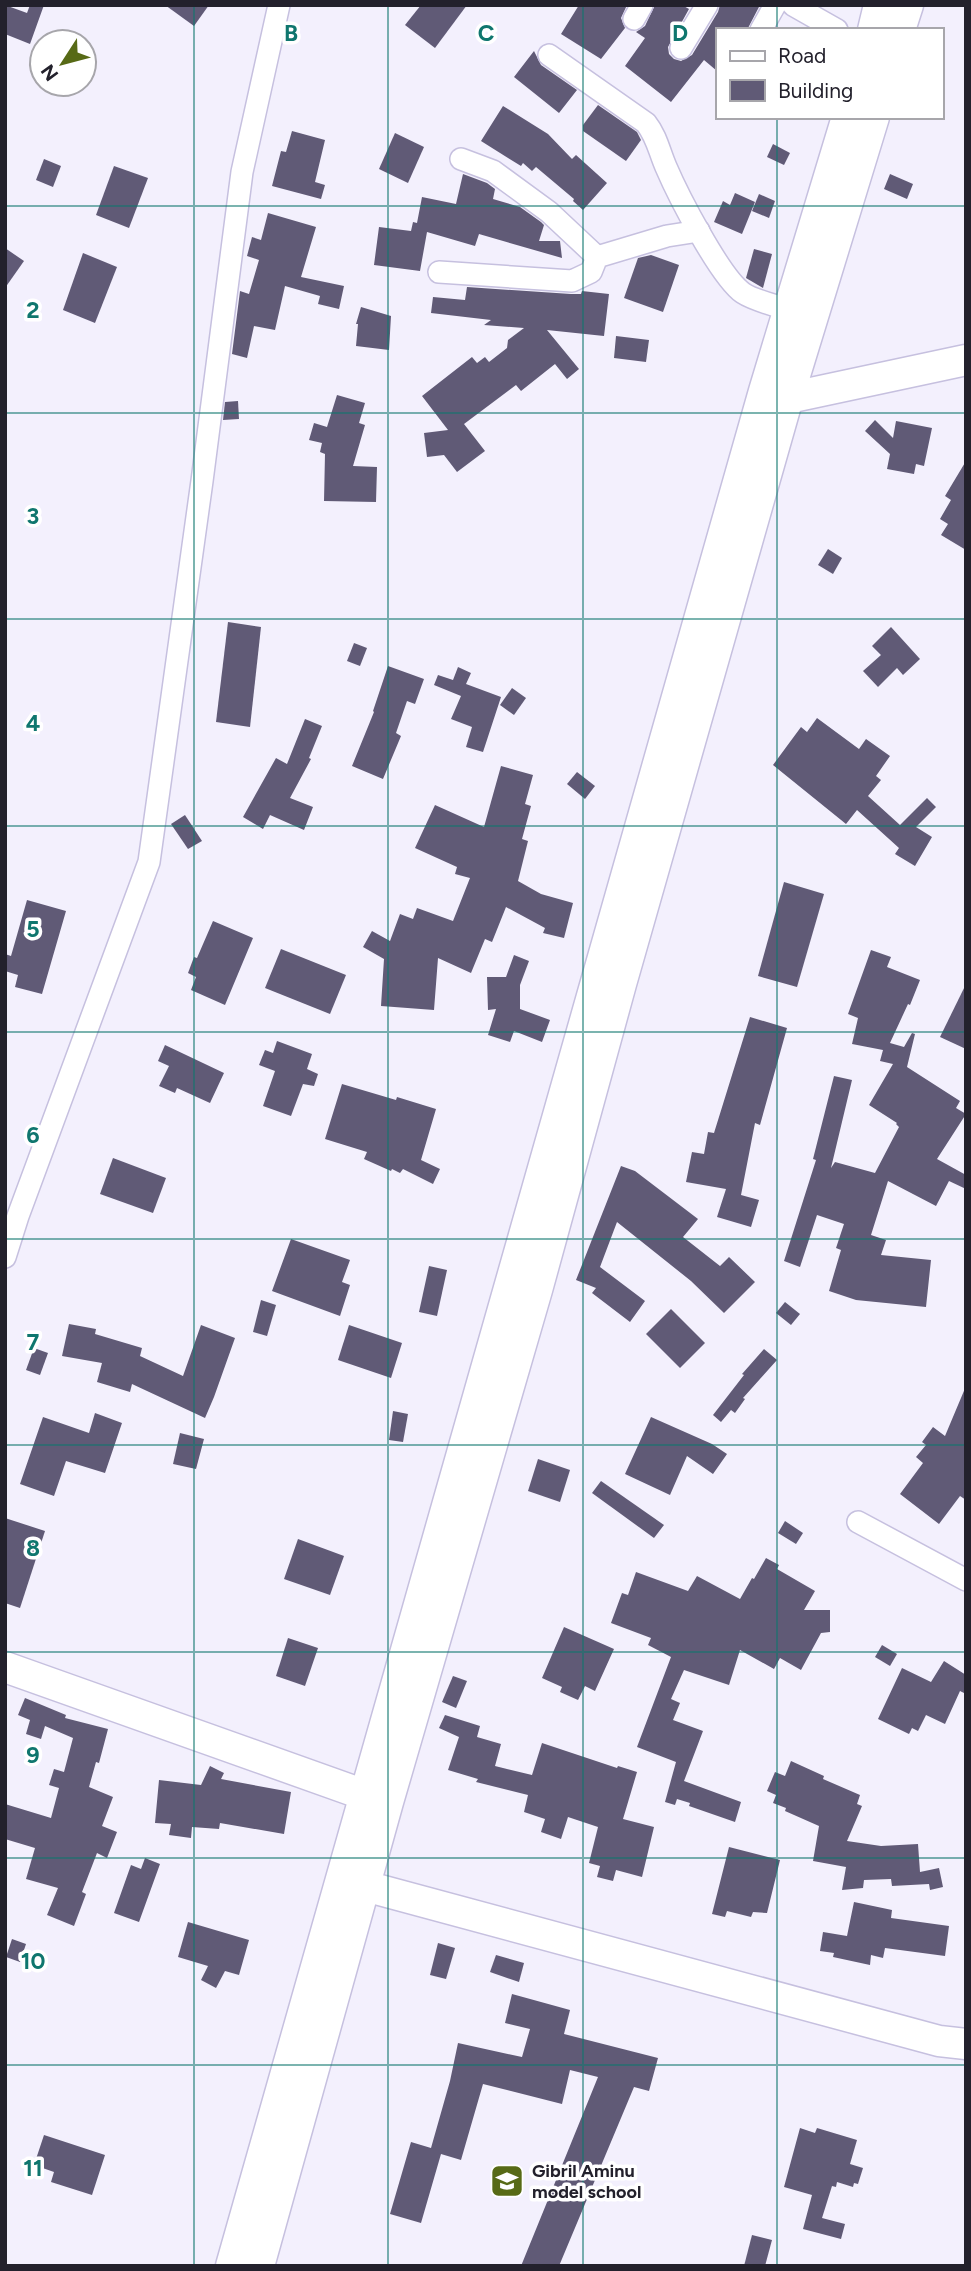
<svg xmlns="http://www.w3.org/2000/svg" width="971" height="2271" font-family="Figtree,sans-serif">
<rect width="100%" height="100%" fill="#f3f0fd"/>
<g fill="#605a76">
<path d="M5,5L27,13L30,5H44L30,44L5,34Z"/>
<path d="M165,5H209L194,26Z"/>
<path d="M421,5H467L435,48L405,25Z"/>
<path d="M579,5H627L621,18L625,28L601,59L561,34Z"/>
<path d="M655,5H682L689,9L668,47L669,54L674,59L681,61L692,55L718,12L720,5H760L747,30H717V71L704,60L671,102L625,66L645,38L636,32L645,26Z"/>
<path d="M534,51L541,65L577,90L559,113L514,77Z"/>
<path d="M598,105L637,132L641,140L626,161L583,131V125Z"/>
<path d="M503,106L548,134L572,159L576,155L607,183L583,210L573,201L574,199L536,167L532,171L523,163L521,166L481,141Z"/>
<path d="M292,131L325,140L315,182L325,185L321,199L272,186L281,151L286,152Z"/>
<path d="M395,133L424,147L408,183L379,169Z"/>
<path d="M773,144L790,153L784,165L767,157Z"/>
<path d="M44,159L61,166L53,187L36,180Z"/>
<path d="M114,166L148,178L129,228L96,215Z"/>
<path d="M463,174L487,183L495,189L493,199L520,207L541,222L544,225L539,241H560L562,258L479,234L475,246L427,232L420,271L374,265L379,227L411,231L413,222L417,223L422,197L456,204Z"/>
<path d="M890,174L913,184L907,199L884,189Z"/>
<path d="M735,193L755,202L742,234L714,222L723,201L730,205Z"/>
<path d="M759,194L775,201L769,218L752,211Z"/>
<path d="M268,213L316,227L301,277L344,286L339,309L318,304L320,296L285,286L275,330L254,326L247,358L232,354L240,291L249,294L259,260L247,256L252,237L261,240Z"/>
<path d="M5,248L24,261L5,288Z"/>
<path d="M754,249L772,254L763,288L746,278Z"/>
<path d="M83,253L117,267L95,323L63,310Z"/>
<path d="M651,255L679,265L663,312L624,298L638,258Z"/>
<path d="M467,287L571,294H581L582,291L609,294L604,336L547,330L579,369L567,379L555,364L521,391L516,385L464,424L485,451L457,472L444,455L427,457L424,433L448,430L422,396L472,357L477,363L485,357L489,362L507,348L508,340L524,328L484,325L491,320L431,313L433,297L465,300Z"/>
<path d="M361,307L391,316L389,350L356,346L358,324H356Z"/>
<path d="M616,336L649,340L646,362L614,358Z"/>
<path d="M337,395L365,403L359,423L365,425L353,466L377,467L376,502L324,501L325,454L320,452L322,443L309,440L314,423L327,427Z"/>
<path d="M238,401L239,419L223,420L225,402Z"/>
<path d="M875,420L893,438L896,421L932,428L924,466L916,464L914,474L887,469L890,454L865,431Z"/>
<path d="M966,461V550L941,535L948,524L940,519L951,500L945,496Z"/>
<path d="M828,549L842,558L833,574L818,565Z"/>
<path d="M228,622L261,627L250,727L216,722Z"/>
<path d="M891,627L920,659L903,675L897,668L878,687L863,671L881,655L872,646Z"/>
<path d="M354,643L367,648L360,666L347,661Z"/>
<path d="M388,666L424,679L415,704L407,701L396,733L401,736L383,779L352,766L374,712L373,711Z"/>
<path d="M458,667L471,673L466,684L501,697L483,752L466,747L472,727L451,719L461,696L434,685L438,675L453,680Z"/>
<path d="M512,688L526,698L514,715L500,705Z"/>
<path d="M817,718L859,749L866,739L890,756L876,776L881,780L868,796L900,825L927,798L936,807L916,827L932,837L915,866L895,854L899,848L857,810L846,824L773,765L801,727L807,732Z"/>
<path d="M305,719L322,726L309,758L311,759L290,798L313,807L304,830L270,815L263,829L243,817L276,758L287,764Z"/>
<path d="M501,766L533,775L525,804L531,806L522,839L528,841L518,881L541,894L573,903L564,938L543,933L545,928L506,907L492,942L485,939L471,973L438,958L434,1010L381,1006L384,959L363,947L372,931L390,941L400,914L413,919L417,908L453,921L470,878L455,874L457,867L415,848L435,805L484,827Z"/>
<path d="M577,772L595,786L585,799L567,784Z"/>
<path d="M185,815L202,841L188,849L171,824Z"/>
<path d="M784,882L824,894L797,987L758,976Z"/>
<path d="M27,900L66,911L42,994L15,987L18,975L5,971V954L11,956Z"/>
<path d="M213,921L253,938L225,1005L191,990L196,977L188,973L194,957L197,958Z"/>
<path d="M281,949L346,975L330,1014L265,988Z"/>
<path d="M871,950L891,957L887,967L920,980L910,1005L908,1004L890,1043L904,1047L912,1033L915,1034L907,1067L960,1101L956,1108L966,1114L937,1159L966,1175V1189L949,1181L936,1206L888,1181L871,1235L886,1240L881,1255L931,1260L926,1307L856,1300L829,1291L841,1250L836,1248L844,1224L817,1215L800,1267L784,1261L816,1160L813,1159L834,1076L852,1080L831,1168L835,1162L875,1173L899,1127L896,1124L897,1123L869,1105L893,1064L880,1061L883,1050L852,1044L858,1018L848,1014Z"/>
<path d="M514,955L529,961L520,985V1009L550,1020L542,1042L514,1031L510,1042L488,1035L496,1009L488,1010L487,977H506Z"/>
<path d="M966,984V1049L940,1037Z"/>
<path d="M750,1017L787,1028L760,1125L755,1123L741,1195L759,1200L751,1227L717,1217L726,1189L686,1182L692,1152L704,1154L708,1132L714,1133Z"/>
<path d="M277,1041L312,1054L307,1069L318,1074L314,1086L303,1084L291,1116L263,1106L275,1071L259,1065L265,1050L273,1053Z"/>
<path d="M165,1045L224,1073L210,1103L177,1088L175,1093L159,1086L169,1066L158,1061Z"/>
<path d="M342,1084L396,1100L397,1097L436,1109L421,1160L440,1169L433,1184L403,1169L400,1173L392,1169L391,1171L364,1159L367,1152L325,1139Z"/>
<path d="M113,1158L166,1178L153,1213L100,1194Z"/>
<path d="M621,1166L635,1171L698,1219L683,1237L720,1266L729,1257L755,1282L724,1313L691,1281L617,1222L600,1267L645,1301L630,1322L592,1293L596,1288L576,1280Z"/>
<path d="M291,1239L350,1260L342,1282L350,1285L340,1316L272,1291Z"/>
<path d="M429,1266L447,1270L437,1316L419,1312Z"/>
<path d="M261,1300L276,1305L267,1336L253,1332Z"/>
<path d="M785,1302L800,1314L791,1325L776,1313Z"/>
<path d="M671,1309L705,1343L680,1368L646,1334Z"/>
<path d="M69,1324L96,1329L95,1334L142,1348L140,1356L183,1376L201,1325L235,1338L214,1397L205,1418L132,1384L130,1392L97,1382L102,1363L62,1356Z"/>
<path d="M349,1325L402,1343L391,1378L338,1360Z"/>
<path d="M34,1348L48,1353L40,1375L26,1370Z"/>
<path d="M764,1349L777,1360L743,1398L745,1399L735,1413L731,1410L721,1422L713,1415L744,1375L742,1374Z"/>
<path d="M966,1386V1500L960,1496L939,1524L900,1494L923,1463L916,1457L926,1445L922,1442L933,1427L945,1436Z"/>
<path d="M393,1411L408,1414L403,1442L389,1440Z"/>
<path d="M95,1413L122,1423L105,1473L66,1461L54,1496L20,1484L43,1417L89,1433Z"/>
<path d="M651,1417L712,1444L727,1454L713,1474L687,1456L670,1495L625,1474Z"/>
<path d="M180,1433L204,1439L196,1469L173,1464Z"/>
<path d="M538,1459L570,1470L560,1502L528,1491Z"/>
<path d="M601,1481L664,1525L654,1538L592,1493Z"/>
<path d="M5,1518L45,1531L20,1608L5,1603Z"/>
<path d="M785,1521L803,1533L796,1544L778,1533Z"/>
<path d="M298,1539L344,1556L330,1595L284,1579Z"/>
<path d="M766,1558L779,1565L777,1569L815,1591L804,1610H830V1632L821,1633L801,1670L780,1658L774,1669L740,1650L729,1685L684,1670L671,1699L680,1703L673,1720L703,1731L684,1781L741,1802L735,1822L689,1806L690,1803L677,1799L675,1805L665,1802L676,1762L637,1747L671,1657L648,1645L651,1638L611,1623L622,1593L628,1595L636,1572L688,1591L697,1576L740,1599L752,1578L754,1579Z"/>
<path d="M564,1627L614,1649L595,1691L585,1686L578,1700L560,1692L562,1687L542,1678Z"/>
<path d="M288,1638L318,1648L305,1686L276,1676Z"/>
<path d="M882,1645L897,1654L890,1666L875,1657Z"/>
<path d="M944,1661L966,1675V1694L960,1691L945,1724L926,1715L918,1731L912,1728L909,1734L878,1719L902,1668L931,1682Z"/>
<path d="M453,1676L467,1681L456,1708L442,1702Z"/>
<path d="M25,1698L66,1715L65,1718L108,1729L99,1763L96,1762L89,1787L113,1797L102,1826L117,1832L107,1858L97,1853L82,1892L86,1894L74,1926L47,1915L58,1888L26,1879L35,1848L5,1839V1804L51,1818L59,1788L49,1785L54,1769L64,1772L73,1738L45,1726L41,1739L26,1734L30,1720L18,1715Z"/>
<path d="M445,1715L480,1726L477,1737L501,1744L495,1766L532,1775L542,1743L617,1768L618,1766L637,1772L623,1819L654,1827L642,1877L616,1870L613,1881L597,1877L600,1866L589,1863L598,1827L568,1817L561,1839L541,1832L545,1819L524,1812L528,1795L476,1782L478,1779L448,1770L459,1737L439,1728Z"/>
<path d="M791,1761L824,1776L823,1779L860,1795L857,1804L862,1806L847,1841L881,1846L918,1844L920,1872L939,1868L943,1887L930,1890L929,1884L892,1886L891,1879L864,1880L863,1888L842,1890L846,1867L813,1861L819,1826L785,1811L786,1808L773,1803L776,1795L767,1791L775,1772L785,1776Z"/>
<path d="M210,1766L224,1773L221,1779L291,1792L284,1834L220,1823L219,1829L192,1827L191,1838L169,1835L171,1824L155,1823L159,1780L201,1785Z"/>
<path d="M729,1847L780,1860L767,1913L753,1912L751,1917L727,1911L725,1917L712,1914Z"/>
<path d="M145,1858L160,1864L139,1922L114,1913L131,1865L141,1869Z"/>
<path d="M854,1902L892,1910L891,1918L949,1926L945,1956L885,1948L883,1958L871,1955L870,1965L833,1957L834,1953L820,1951L823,1932L847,1936Z"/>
<path d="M188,1922L249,1940L239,1975L225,1971L216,1988L201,1980L208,1966L178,1957Z"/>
<path d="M12,1939L26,1944L20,1962L6,1957Z"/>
<path d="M438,1943L455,1948L446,1979L430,1975Z"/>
<path d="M496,1955L524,1963L519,1982L490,1972Z"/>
<path d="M512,1994L570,2010L564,2034L658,2058L649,2091L634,2087L559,2266H521L598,2077L570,2070L562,2104L483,2084L461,2160L441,2154L421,2223L390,2214L411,2142L431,2148L450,2081L458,2043L522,2057L530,2029L505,2023Z"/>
<path d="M800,2128L815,2133L817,2128L857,2140L850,2164L863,2168L858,2184L854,2183L853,2187L837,2182L836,2187L832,2186L822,2218L845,2224L841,2239L803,2229L812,2195L784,2187Z"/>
<path d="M44,2135L105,2155L92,2195L51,2182L54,2172L34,2165Z"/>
<path d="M752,2235L772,2240L765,2266H744Z"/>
</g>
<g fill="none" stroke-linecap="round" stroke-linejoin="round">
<defs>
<g id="street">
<path d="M793,5L837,30"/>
<path d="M634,19L642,5"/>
<path d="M761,30L775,5"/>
<path d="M681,48L707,5"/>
<path d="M549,55L646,123C657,137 659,151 666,167C678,195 720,277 743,293C755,301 775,305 789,310"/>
<path d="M461,159L493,171L549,212L597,257"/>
<path d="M439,272L572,281L591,272L597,257L667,236L699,231"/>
<path d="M5,1257L18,1216L149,862L202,481L242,172L279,5"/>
<path d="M858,1522L966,1580"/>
</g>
<g id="secondary">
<path d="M873,30L879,5"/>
<path d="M900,30L908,5"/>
<path d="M771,394L788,398L966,360"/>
<path d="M5,1667L365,1795"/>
<path d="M365,1886L939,2041L966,2044"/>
<path d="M231,2266L764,391L847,117"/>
<path d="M259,2266L388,1802L537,1290L621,984L788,398L874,117"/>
</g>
</defs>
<use href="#street" stroke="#c6c0df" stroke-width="24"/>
<use href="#secondary" stroke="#c6c0df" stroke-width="33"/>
<use href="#street" stroke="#fff" stroke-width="21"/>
<use href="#secondary" stroke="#fff" stroke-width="30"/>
</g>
<path fill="none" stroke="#0f766e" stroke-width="2" stroke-opacity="0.55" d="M194,5V2266M388,5V2266M583,5V2266M777,5V30M777,117V2266M5,206H966M5,413H966M5,619H966M5,826H966M5,1032H966M5,1239H966M5,1445H966M5,1652H966M5,1858H966M5,2065H966"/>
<defs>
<symbol id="school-square" viewBox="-11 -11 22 22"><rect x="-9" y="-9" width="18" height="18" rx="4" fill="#576a16" stroke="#fff"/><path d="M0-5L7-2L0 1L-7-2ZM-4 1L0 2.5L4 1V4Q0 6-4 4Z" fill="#fff"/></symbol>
</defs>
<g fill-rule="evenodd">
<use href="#school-square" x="488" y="2162" width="38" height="38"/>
</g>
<g text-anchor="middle" stroke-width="7" stroke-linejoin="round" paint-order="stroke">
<g font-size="18" font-weight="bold" fill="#23212c" stroke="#fff" text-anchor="start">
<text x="532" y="2177">Gibril Aminu<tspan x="532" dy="21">model school</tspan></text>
</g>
</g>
<g font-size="23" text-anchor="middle" font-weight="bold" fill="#0f766e" stroke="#fff" stroke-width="7" stroke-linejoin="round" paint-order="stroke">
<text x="291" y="41">B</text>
<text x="486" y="41">C</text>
<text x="680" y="41">D</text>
<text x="33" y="318">2</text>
<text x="33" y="524">3</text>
<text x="33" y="731">4</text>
<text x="33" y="937">5</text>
<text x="33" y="1143">6</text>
<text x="33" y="1350">7</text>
<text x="33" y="1556">8</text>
<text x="33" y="1763">9</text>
<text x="33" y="1969">10</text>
<text x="33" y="2176">11</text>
</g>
<rect width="971" height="2271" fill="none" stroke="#23212c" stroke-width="14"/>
<rect x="716" y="28" width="228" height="91" fill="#ffffff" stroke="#a7a6ab" stroke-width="2"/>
<rect x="730" y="51" width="35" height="10" fill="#ffffff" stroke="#a7a6ab" stroke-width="2"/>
<text x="778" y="63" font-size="21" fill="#23212c">Road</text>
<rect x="730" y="80" width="35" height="21" fill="#605a76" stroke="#a7a6ab" stroke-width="2"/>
<text x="778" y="98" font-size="21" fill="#23212c">Building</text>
<g transform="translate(63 63) rotate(234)"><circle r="33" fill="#ffffff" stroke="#a7a6ab" stroke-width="2"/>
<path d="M0-5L12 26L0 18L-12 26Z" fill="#576a16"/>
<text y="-10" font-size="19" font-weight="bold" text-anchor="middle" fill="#23212c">N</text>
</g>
</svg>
